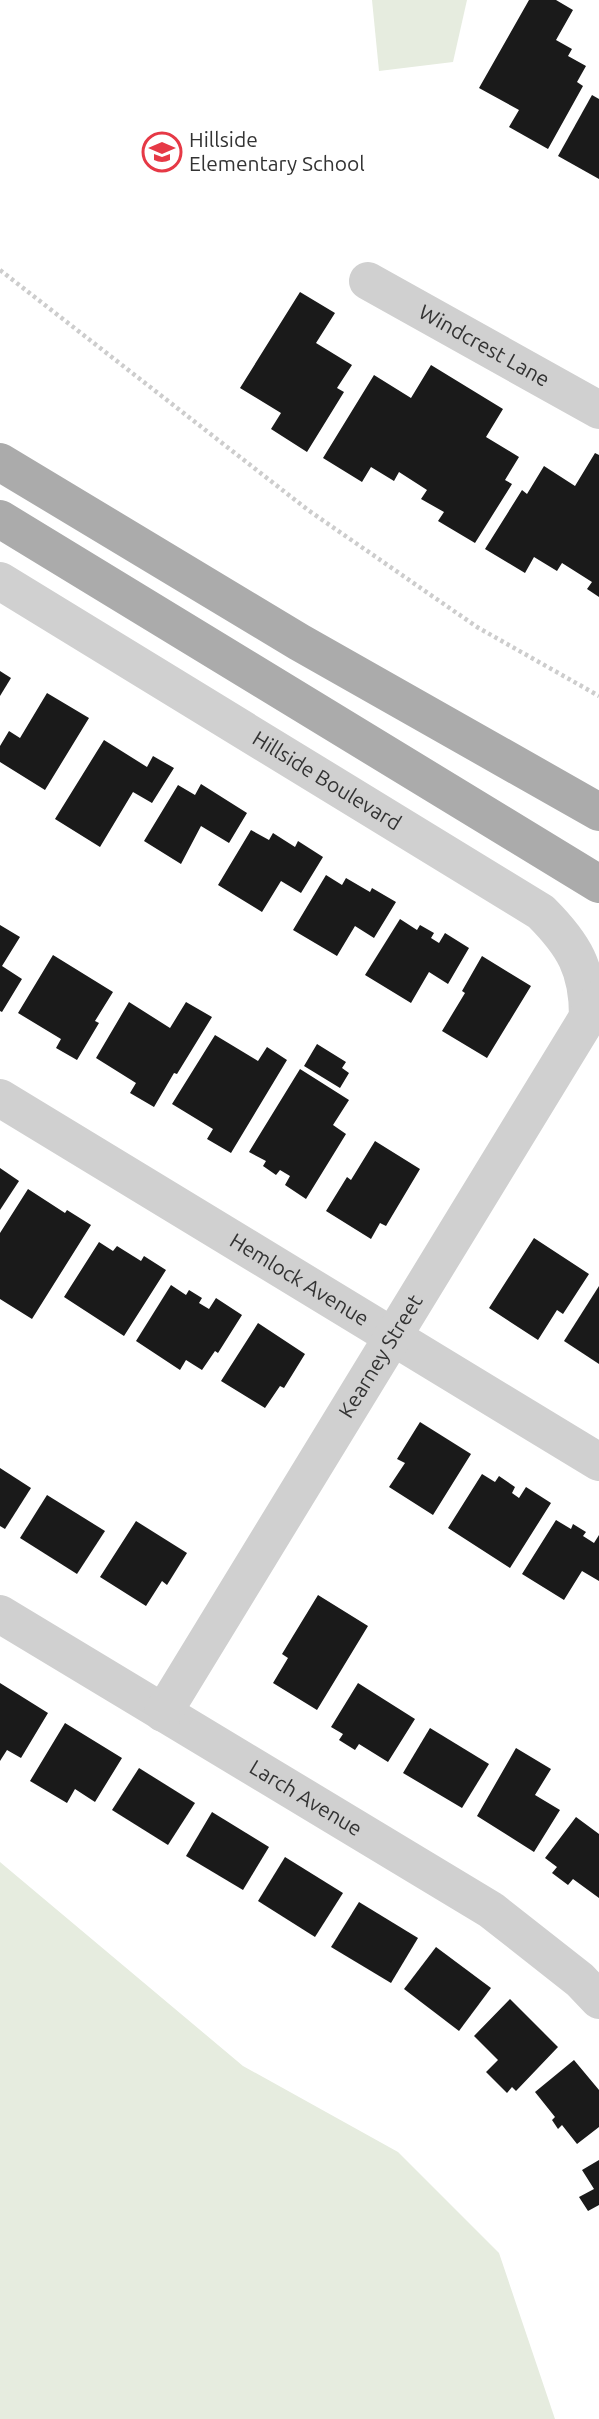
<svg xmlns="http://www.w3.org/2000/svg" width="599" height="2419" font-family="Ubuntu,sans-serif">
<rect width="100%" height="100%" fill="#fff"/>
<g fill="#e6ecdf">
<path d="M372,0H467L453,62L379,71Z"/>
<path d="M0,1862L243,2066L398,2152L499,2253L555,2419H0Z"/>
</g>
<g fill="#1a1a1a">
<path d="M529,0H556L573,10L556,40L572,49L568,56L586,66L577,82L583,86L548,149L509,127L519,110L479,88Z"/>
<path d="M592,95L599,99V179L558,156Z"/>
<path d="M300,292L335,313L316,343L352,365L337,388L344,392L307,452L271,429L281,413L240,388Z"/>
<path d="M431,365L503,409L486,437L519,457L505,480L512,484L475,543L438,521L444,512L421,499L427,490L399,472L394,481L371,467L362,482L323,458L374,375L411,398Z"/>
<path d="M595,453L599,455V597L587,589L592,582L562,563L557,571L534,557L525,573L485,549L522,490L527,494L544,466L575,486Z"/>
<path d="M0,671L11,678L0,696Z"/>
<path d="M47,693L89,718L45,790L0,762V746L9,731L20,738Z"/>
<path d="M104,740L147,767L153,756L174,768L152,803L133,792L100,847L55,819Z"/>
<path d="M201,784L247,813L229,843L201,826L181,864L144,841L178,785L195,795Z"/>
<path d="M251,830L269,840L273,833L295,847L298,841L323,857L301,893L281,881L262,912L218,885Z"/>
<path d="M326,875L342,885L346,878L370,892L372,888L396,902L374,938L355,926L337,956L293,930Z"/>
<path d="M400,919L417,930L420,925L434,933L431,938L439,943L445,933L469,948L448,984L429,972L411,1003L365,975Z"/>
<path d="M0,925L20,937L2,966L22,979L2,1012L0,1011Z"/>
<path d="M53,955L113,992L95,1021L99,1023L77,1060L56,1048L61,1039L18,1013Z"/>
<path d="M482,956L531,986L487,1058L442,1031L465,993L462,991Z"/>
<path d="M129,1002L170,1028L186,1002L212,1017L177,1074L174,1073L154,1107L130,1093L136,1083L96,1058Z"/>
<path d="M215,1035L258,1061L267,1047L287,1060L231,1153L207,1139L213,1129L172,1104Z"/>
<path d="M317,1044L346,1062L342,1068L349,1073L340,1088L304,1066Z"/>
<path d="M300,1069L349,1100L333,1125L346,1134L306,1199L285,1185L290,1176L280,1170L276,1175L263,1166L266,1161L249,1152Z"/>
<path d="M375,1141L420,1169L386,1226L380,1223L371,1239L326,1211L347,1177L351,1180Z"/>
<path d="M0,1168L19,1181L0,1210Z"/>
<path d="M28,1189L65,1213L67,1210L91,1225L32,1319L0,1299V1233Z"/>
<path d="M534,1238L589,1274L563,1314L557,1310L538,1340L489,1308Z"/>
<path d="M99,1242L113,1251L117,1246L141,1261L144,1256L166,1270L124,1336L64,1297Z"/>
<path d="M171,1285L186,1295L189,1290L202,1298L199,1303L209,1309L216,1298L242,1315L218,1353L215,1351L202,1370L186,1360L180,1370L136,1341Z"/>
<path d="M599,1286V1364L564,1341Z"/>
<path d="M258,1323L305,1354L284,1388L280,1386L265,1408L221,1381Z"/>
<path d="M420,1422L471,1454L433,1515L389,1487L405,1463L397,1459Z"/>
<path d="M0,1468L31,1488L5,1529L0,1526Z"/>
<path d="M482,1474L495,1482L499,1476L515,1487L512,1493L519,1498L526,1487L551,1503L510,1568L448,1528Z"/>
<path d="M47,1495L105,1531L77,1574L20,1538Z"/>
<path d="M556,1520L571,1529L573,1524L586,1532L583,1536L594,1543L599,1535V1581L582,1571L564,1600L522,1574Z"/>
<path d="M136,1521L187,1553L167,1585L162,1581L146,1606L100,1577Z"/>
<path d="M318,1595L368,1626L317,1710L273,1683L288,1658L282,1654Z"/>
<path d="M0,1683L48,1713L21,1758L7,1750L0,1761Z"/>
<path d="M358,1683L415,1719L388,1762L359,1744L355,1750L339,1740L343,1734L331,1727Z"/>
<path d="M65,1723L122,1758L95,1802L75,1789L67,1803L30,1781Z"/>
<path d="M430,1728L489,1764L462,1808L403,1773Z"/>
<path d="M516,1748L551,1769L535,1795L560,1810L534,1852L477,1816Z"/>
<path d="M139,1768L195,1803L168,1845L112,1810Z"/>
<path d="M212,1812L269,1847L243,1890L186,1856Z"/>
<path d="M576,1817L599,1834V1898L573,1879L568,1885L552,1873L557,1867L545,1858Z"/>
<path d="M285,1857L343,1893L315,1937L258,1901Z"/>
<path d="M359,1902L418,1938L391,1983L331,1947Z"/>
<path d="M436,1947L491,1988L459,2031L404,1989Z"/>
<path d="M510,1999L558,2047L516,2091L512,2087L507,2093L486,2072L498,2060L474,2036Z"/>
<path d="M574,2060L599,2090V2127L577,2144L562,2125L558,2129L552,2120L555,2117L535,2092Z"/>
<path d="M599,2160V2205L588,2211L579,2197L594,2189L582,2170Z"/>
</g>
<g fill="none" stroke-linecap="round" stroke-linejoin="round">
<path stroke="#cdcdcd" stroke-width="4.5" stroke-dasharray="3.5 3.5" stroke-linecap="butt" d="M0,270L308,510L477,627L599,696"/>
<g stroke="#d0d0d0" stroke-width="38">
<path id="s1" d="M368,281L599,410"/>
<path id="s2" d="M0,581L541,912C574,945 588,969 588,1016"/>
<path id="s3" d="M0,1098L599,1462"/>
<path id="s4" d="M0,1614L491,1910L580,1980L599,2000"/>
<path id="s5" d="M163,1713L599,999"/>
</g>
<g stroke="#ababab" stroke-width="38">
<path d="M0,462L299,642L599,812"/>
<path d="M0,519L599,884"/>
</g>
</g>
<defs>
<symbol id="school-ring" viewBox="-11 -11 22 22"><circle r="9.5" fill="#fff" stroke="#e63946" stroke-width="1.5"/><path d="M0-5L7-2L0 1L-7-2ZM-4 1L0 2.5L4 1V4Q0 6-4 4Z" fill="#e63946"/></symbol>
</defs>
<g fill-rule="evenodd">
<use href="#school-ring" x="140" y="130" width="44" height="44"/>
</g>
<g text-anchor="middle" stroke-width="7" stroke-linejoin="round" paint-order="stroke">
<g font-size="21" fill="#333" stroke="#fff" text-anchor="start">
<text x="189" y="147">Hillside<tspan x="189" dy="24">Elementary School</tspan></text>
</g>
<g font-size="21" fill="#333" stroke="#fff">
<text dy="7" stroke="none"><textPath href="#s1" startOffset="133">Windcrest Lane</textPath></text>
<text dy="7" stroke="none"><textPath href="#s2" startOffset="383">Hillside Boulevard</textPath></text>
<text dy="7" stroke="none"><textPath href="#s3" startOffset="350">Hemlock Avenue</textPath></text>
<text dy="7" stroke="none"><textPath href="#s5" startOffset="418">Kearney Street</textPath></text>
<text dy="7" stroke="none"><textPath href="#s4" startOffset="357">Larch Avenue</textPath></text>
</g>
</g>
</svg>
